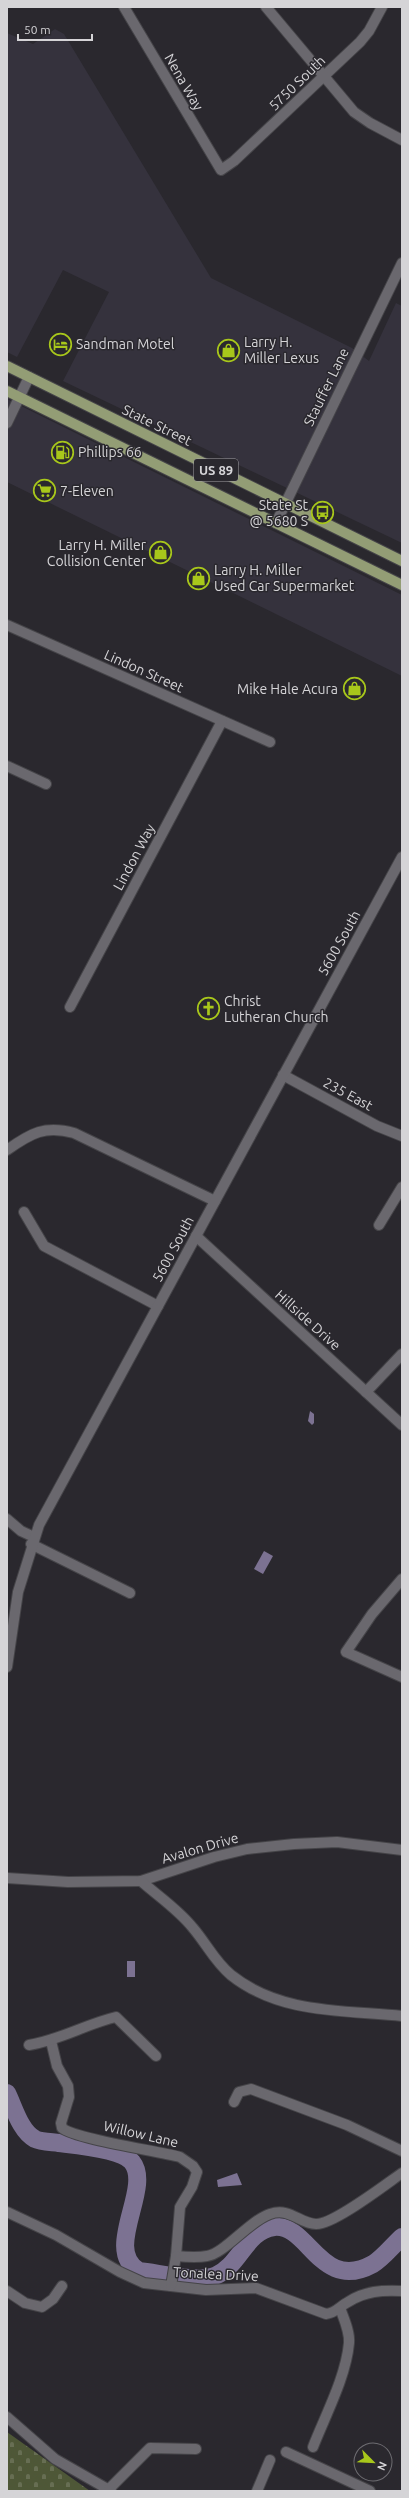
<svg xmlns="http://www.w3.org/2000/svg" width="409" height="2498" font-family="Ubuntu,sans-serif">
<defs>
<pattern id="cemetery-stones" width="16" height="16" patternUnits="userSpaceOnUse"><rect width="16" height="16" fill="#4e5737"/><path d="M2 7V4a2 2 0 0 1 4 0v3zM10 15v-3a2 2 0 0 1 4 0v3z" fill="#676e53"/></pattern>
</defs>
<rect width="100%" height="100%" fill="#2a282e"/>
<g fill="#35323d">
<path d="M55,29L64,34L211,278L352,348L369,361L396,303L402,306V543L63,381L109,292L63,270L17,357L7,352V33L33,44Z"/>
<path d="M7,399L402,595V676L7,482Z"/>
</g>
<path fill="url(#cemetery-stones)" d="M7,2432L90,2491H7Z"/>
<g fill="#7c7292">
<path d="M310,1411L314,1414V1423L312,1425L308,1421Z"/>
<path d="M264,1551L273,1556L263,1574L254,1569Z"/>
<rect x="127" y="1961" width="8" height="16"/>
<path d="M237,2173L242,2185L218,2187L217,2180Z"/>
</g>
<g fill="none" stroke-linecap="round" stroke-linejoin="round">
<path stroke="#7c7292" stroke-width="18" d="M7,2093C14,2107 20,2131 35,2139C41,2142 53,2142 59,2143C75,2145 122,2149 132,2162C153,2188 102,2250 139,2271C159,2273 196,2283 215,2276C241,2265 245,2231 274,2227C309,2223 320,2293 373,2264C383,2258 393,2245 402,2237"/>
<defs>
<g id="minor">
<path d="M124,7L221,170L234,161L360,42L369,31L382,7"/>
<path d="M266,7L354,112L370,123L402,140"/>
<path d="M7,423L29,377"/>
<path d="M276,523L402,263"/>
<path d="M7,625L270,742"/>
<path d="M7,766L46,784"/>
<path d="M70,1007L222,721"/>
<path d="M283,1075L377,1126L402,1136"/>
<path d="M7,1150C31,1133 45,1125 74,1133L215,1201"/>
<path d="M24,1212L44,1246L158,1306"/>
<path d="M379,1225L402,1187"/>
<path d="M196,1236L402,1425"/>
<path d="M366,1392L402,1354"/>
<path d="M7,1519L21,1531L34,1537"/>
<path d="M31,1544L130,1593"/>
<path d="M402,1579L372,1614L346,1652L402,1677"/>
<path d="M7,1667L18,1592L39,1525L402,857"/>
<path d="M7,1878L68,1882L141,1881L214,1857L247,1849L294,1844L337,1842L402,1850"/>
<path d="M141,1881C158,1896 179,1910 193,1928C206,1943 215,1962 231,1975C280,2014 343,2010 402,2016"/>
<path d="M51,2041L57,2066L68,2086L69,2097L61,2123L62,2128C75,2139 158,2151 180,2157L193,2166L197,2172L192,2187L180,2207L176,2256C186,2257 197,2258 207,2256C224,2254 249,2221 270,2214C290,2207 300,2224 316,2224C333,2225 386,2184 402,2173"/>
<path d="M29,2045C60,2040 86,2024 116,2017L156,2056"/>
<path d="M234,2102L239,2092L251,2089L347,2125L402,2151"/>
<path d="M7,2212L56,2235L120,2272L144,2283L206,2290L256,2288L326,2314C336,2313 340,2306 348,2302C365,2291 382,2290 402,2291"/>
<path d="M171,2286L176,2256"/>
<path d="M7,2291L25,2303L42,2307L53,2299L62,2286"/>
<path d="M7,2417L55,2459L111,2491"/>
<path d="M313,2447C325,2416 346,2377 349,2343C350,2332 344,2319 340,2308"/>
<path d="M286,2452L370,2491"/>
<path d="M109,2489L150,2448L196,2449"/>
<path d="M257,2491L270,2460"/>
</g>
<g id="major">
<path d="M7,366L402,561"/>
<path d="M7,391L402,585"/>
</g>
</defs>
<use href="#minor" stroke="#454448" stroke-width="12"/>
<use href="#major" stroke="#454448" stroke-width="12"/>
<use href="#minor" stroke="#6a686e" stroke-width="10"/>
<use href="#major" stroke="#939d75" stroke-width="10"/>
</g>
<defs>
<symbol id="hotel-ring" viewBox="-11 -11 22 22"><circle r="9.5" fill="#2a282e" stroke="#a8c71b" stroke-width="1.5"/><path d="M-6-4.5h1.5V1H6V5H4.5V3h-9V5H-6ZM-4 0a1.8 1.8 0 1 1 3.6 0ZM.5 0V-2.5h3Q6-2.5 6 0Z" fill="#a8c71b"/></symbol>
<symbol id="shop-ring" viewBox="-11 -11 22 22"><circle r="9.5" fill="#2a282e" stroke="#a8c71b" stroke-width="1.5"/><path d="M-5-2.5h2.3a2.7 3.5 0 0 1 5.4 0H5L5.5 6h-11ZM-1.5-2.5h3a1.5 2.3 0 0 0-3 0Z" fill="#a8c71b"/></symbol>
<symbol id="fuel-ring" viewBox="-11 -11 22 22"><circle r="9.5" fill="#2a282e" stroke="#a8c71b" stroke-width="1.5"/><path d="M-5.5-6h7V0h2V4h1.3V-2.5L3-4.5l.8-.8L6-3V5H2.5V1h-1V6h-7ZM-4.2-4.7v3.2H.2V-4.7Z" fill="#a8c71b"/></symbol>
<symbol id="supermarket-ring" viewBox="-11 -11 22 22"><circle r="9.5" fill="#2a282e" stroke="#a8c71b" stroke-width="1.5"/><path d="M-6-5.5h2.5l.6 2H6L4.5 2H-2.5L-4.4-4H-6ZM-1.5 3.2a1.3 1.3 0 1 0 .1 0ZM3 3.2a1.3 1.3 0 1 0 .1 0Z" fill="#a8c71b"/></symbol>
<symbol id="bus-ring" viewBox="-11 -11 22 22"><circle r="9.5" fill="#2a282e" stroke="#a8c71b" stroke-width="1.5"/><path d="M-5-6H5V4H4V6H2V4H-2V6H-4V4H-5ZM-3.5-4V0h7V-4ZM-3.5 1.2v1.5H-2V1.2ZM2 1.2v1.5H3.5V1.2Z" fill="#a8c71b"/></symbol>
<symbol id="church-ring" viewBox="-11 -11 22 22"><circle r="9.5" fill="#2a282e" stroke="#a8c71b" stroke-width="1.5"/><path d="M-1.2-6h2.4v3.5h3.3v2.4h-3.3V6h-2.4V-.1h-3.3v-2.4h3.3Z" fill="#a8c71b"/></symbol>
</defs>
<g fill-rule="evenodd">
<use href="#hotel-ring" x="48" y="332" width="25" height="25"/>
<use href="#shop-ring" x="216" y="338" width="25" height="25"/>
<use href="#fuel-ring" x="50" y="440" width="25" height="25"/>
<use href="#supermarket-ring" x="32" y="478" width="25" height="25"/>
<use href="#bus-ring" x="310" y="500" width="25" height="25"/>
<use href="#shop-ring" x="148" y="540" width="25" height="25"/>
<use href="#shop-ring" x="186" y="566" width="25" height="25"/>
<use href="#shop-ring" x="342" y="676" width="25" height="25"/>
<use href="#church-ring" x="196" y="996" width="25" height="25"/>
</g>
<g text-anchor="middle" stroke-width="3" stroke-linejoin="round" paint-order="stroke">
<rect fill="#2a282e" stroke="#a2a0a4" stroke-width="1" x="194" y="459" width="44" height="22" rx="3"/>
<g font-size="13" font-weight="bold" fill="#d5d4d7">
<text x="216" y="475">US 89</text>
</g>
<g font-size="14" fill="#d5d4d7" stroke="#2a282e">
<text transform="translate(184 82) rotate(60)" y="5">Nena Way</text>
<text transform="translate(297 83) rotate(-44)" y="5">5750 South</text>
<text transform="translate(326 387) rotate(-64)" y="5">Stauffer Lane</text>
<text transform="translate(157 425) rotate(26)" y="5">State Street</text>
<text transform="translate(144 671) rotate(24)" y="5">Lindon Street</text>
<text transform="translate(134 857) rotate(-62)" y="5">Lindon Way</text>
<text transform="translate(339 943) rotate(-61)" y="5">5600 South</text>
<text transform="translate(348 1094) rotate(28)" y="5">235 East</text>
<text transform="translate(173 1249) rotate(-62)" y="5">5600 South</text>
<text transform="translate(308 1320) rotate(42)" y="5">Hillside Drive</text>
<text transform="translate(200 1848) rotate(-16)" y="5">Avalon Drive</text>
<text transform="translate(141 2134) rotate(13)" y="5">Willow Lane</text>
<text transform="translate(216 2274) rotate(3)" y="5">Tonalea Drive</text>
</g>
<g font-size="14" fill="#d5d4d7" stroke="#2a282e" text-anchor="start">
<text x="244" y="347">Larry H.<tspan x="244" dy="16">Miller Lexus</tspan></text>
<text x="76" y="349">Sandman Motel</text>
<text x="78" y="457">Phillips 66</text>
<text x="60" y="496">7-Eleven</text>
<text x="308" y="510" text-anchor="end">State St<tspan x="308" dy="16">@ 5680 S</tspan></text>
<text x="146" y="550" text-anchor="end">Larry H. Miller<tspan x="146" dy="16">Collision Center</tspan></text>
<text x="214" y="575">Larry H. Miller<tspan x="214" dy="16">Used Car Supermarket</tspan></text>
<text x="338" y="694" text-anchor="end">Mike Hale Acura</text>
<text x="224" y="1006">Christ<tspan x="224" dy="16">Lutheran Church</tspan></text>
</g>
</g>
<rect width="409" height="2498" fill="none" stroke="#d5d4d7" stroke-width="16"/>
<g transform="translate(373 2462) rotate(114)"><circle r="19" fill="#2a282e" stroke="#6e6d72"/>
<path d="M0-3L7 15L0 10L-7 15Z" fill="#a8c71b"/>
<text y="-6" font-size="11" font-weight="bold" text-anchor="middle" fill="#d5d4d7">N</text>
</g>
<path d="M18 34v6h74v-6" fill="none" stroke="#d5d4d7" stroke-width="2"/>
<text x="24" y="34" font-size="12" fill="#d5d4d7" stroke="#2a282e" stroke-width="3" paint-order="stroke">50 m</text>
</svg>
